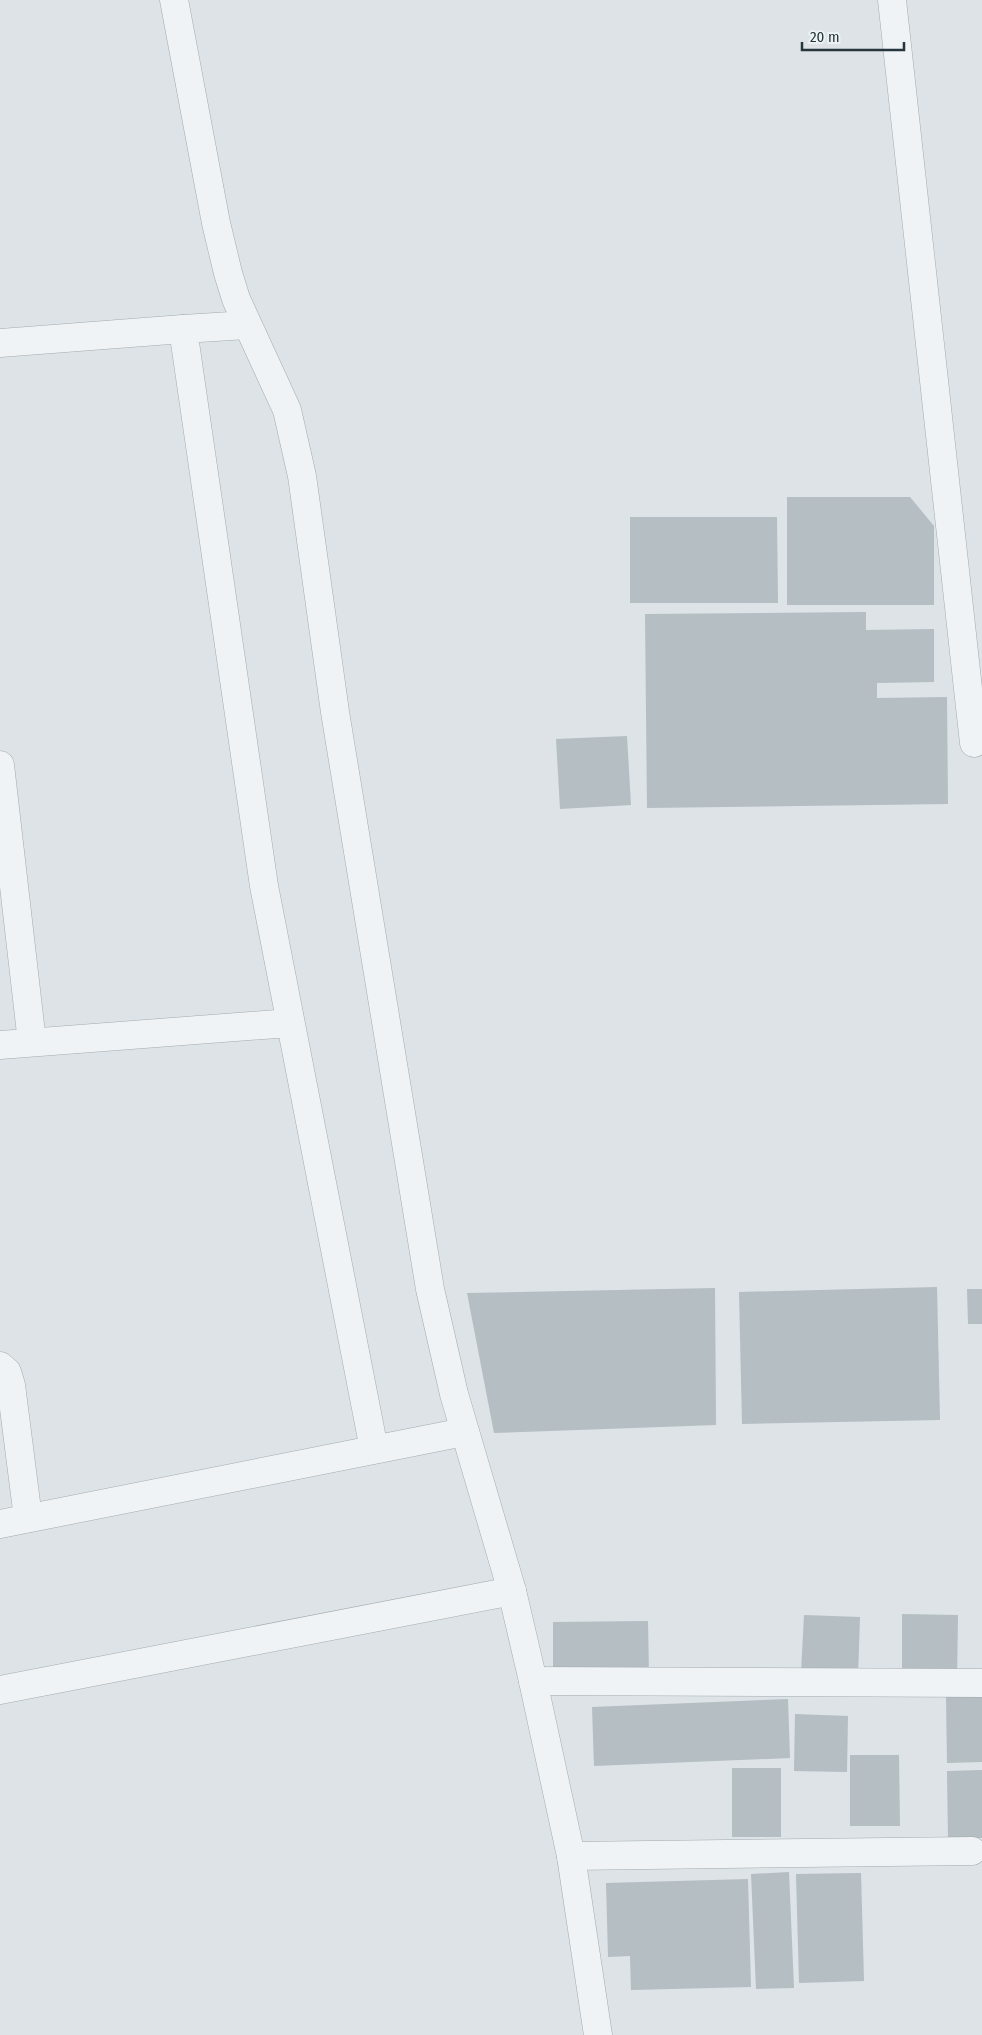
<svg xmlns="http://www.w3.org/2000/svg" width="982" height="2035" font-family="'Fira Sans Condensed',sans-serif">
<rect width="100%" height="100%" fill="#dde3e6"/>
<g fill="#b4bec3">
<path d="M787,497H910L934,526V605H787Z"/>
<path d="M630,517H777L778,603H630Z"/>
<path d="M866,612V630L934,629V682L877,683V698L947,697L948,804L647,808L645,614Z"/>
<path d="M627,736L631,805L560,809L556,739Z"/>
<path d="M937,1287L940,1420L742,1424L739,1292Z"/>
<path d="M715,1288L716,1425L494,1433L467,1293Z"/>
<path d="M967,1289H982V1324H968Z"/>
<path d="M902,1614L958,1615L957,1679L902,1678Z"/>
<path d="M804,1615L860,1617L858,1676L801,1673Z"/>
<path d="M648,1621L649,1676L553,1677V1622Z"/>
<path d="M946,1696H982V1762L947,1763Z"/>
<path d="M788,1699L790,1758L594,1766L592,1707Z"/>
<path d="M795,1714L848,1716L847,1772L794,1771Z"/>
<path d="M850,1755H899L900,1826H850Z"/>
<rect x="732" y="1768" width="49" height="69"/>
<path d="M982,1770V1838H948L947,1771Z"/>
<path d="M789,1872L794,1988L756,1989L751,1874Z"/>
<path d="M861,1873L864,1981L799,1983L796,1874Z"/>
<path d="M748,1879L751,1987L631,1990L630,1956L608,1957L606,1883Z"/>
</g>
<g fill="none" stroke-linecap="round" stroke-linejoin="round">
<defs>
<g id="minor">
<path d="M174,0L216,223L228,273L236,299L287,410L302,476L335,712L430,1289L454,1394L512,1591L533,1681L571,1856L598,2035"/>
<path d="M892,0L974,743"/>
<path d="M247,325L183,329L264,886L374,1449"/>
<path d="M0,343L183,329"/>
<path d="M0,765L32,1042"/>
<path d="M0,1045L290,1023"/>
<path d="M0,1366L7,1372L11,1385L28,1518"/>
<path d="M0,1524L464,1432"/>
<path d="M533,1681L982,1683"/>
<path d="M0,1690L512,1591"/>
<path d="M571,1856L972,1851"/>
</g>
</defs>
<use href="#minor" stroke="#a3abb0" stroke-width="29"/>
<use href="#minor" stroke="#eff3f5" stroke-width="28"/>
</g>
<path d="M802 42v8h102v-8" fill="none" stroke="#27353c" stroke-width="2.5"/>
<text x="810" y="42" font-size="15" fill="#27353c" stroke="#ecf2f4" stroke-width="4" paint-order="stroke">20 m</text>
</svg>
